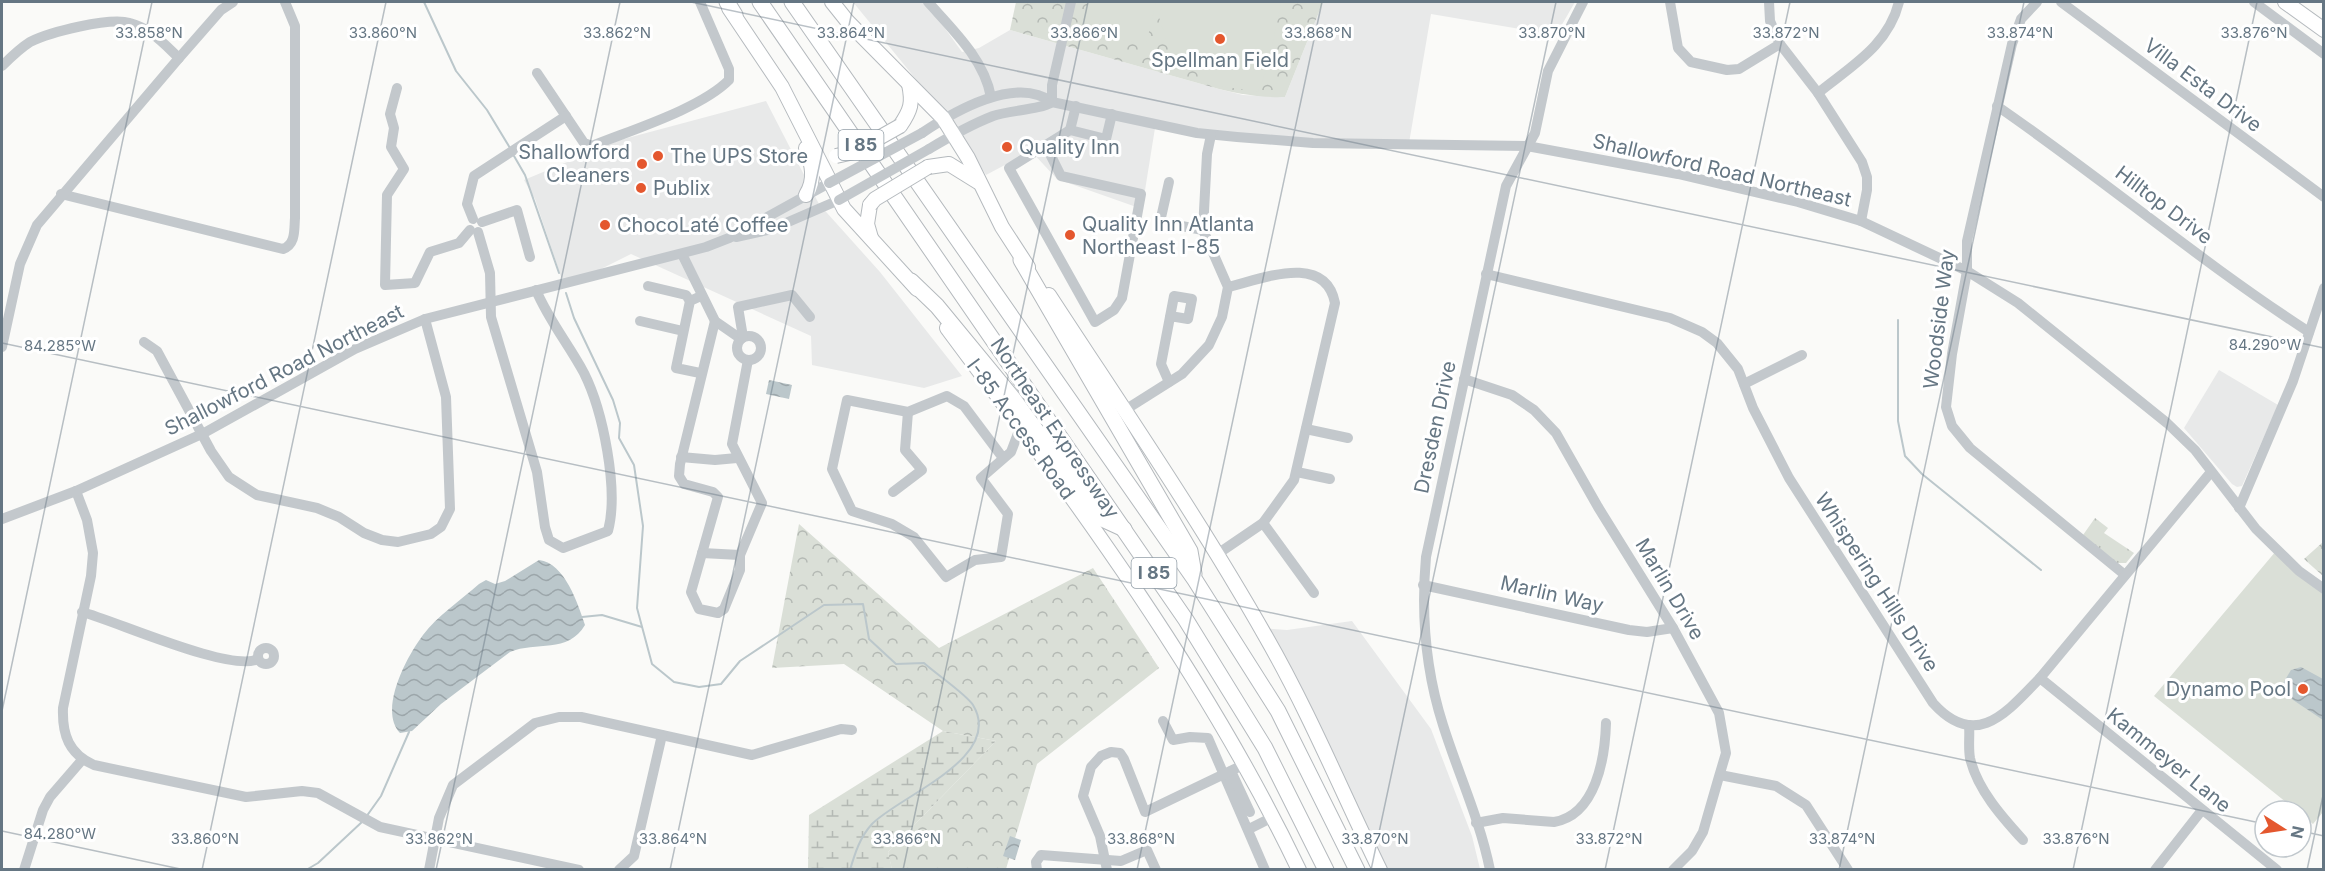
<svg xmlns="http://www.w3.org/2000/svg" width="2325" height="871" font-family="Inter,sans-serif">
<defs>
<pattern id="grass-tufts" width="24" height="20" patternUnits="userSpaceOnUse" patternTransform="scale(1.5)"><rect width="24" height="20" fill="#dadfd7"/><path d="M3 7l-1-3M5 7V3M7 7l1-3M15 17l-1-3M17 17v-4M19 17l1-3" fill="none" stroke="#b4b9b4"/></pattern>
<pattern id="forest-crowns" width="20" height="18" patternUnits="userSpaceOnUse" patternTransform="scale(1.5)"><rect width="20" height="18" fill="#dadfd7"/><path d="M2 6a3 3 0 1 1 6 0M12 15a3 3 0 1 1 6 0" fill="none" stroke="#b4b9b4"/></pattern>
<pattern id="wetland-marsh" width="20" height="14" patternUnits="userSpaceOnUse" patternTransform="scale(1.5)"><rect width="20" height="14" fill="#dadfd7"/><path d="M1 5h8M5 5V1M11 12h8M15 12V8" fill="none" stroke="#b4b9b4"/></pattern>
<pattern id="water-waves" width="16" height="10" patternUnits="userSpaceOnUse" patternTransform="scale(1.5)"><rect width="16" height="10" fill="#bbc7cb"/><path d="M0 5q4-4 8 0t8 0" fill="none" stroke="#9ca6aa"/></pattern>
</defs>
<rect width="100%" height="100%" fill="#fafaf8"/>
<g fill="#e8e9e9">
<path d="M853,2H926L962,52L979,48L1010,30L1219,89L1243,95L1285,97L1323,2H1575L1556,35L1431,14L1409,143L1306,145L1155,128L1142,209L1057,179L1031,151L986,175L954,126Z"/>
<path d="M766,101L819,204L880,272L962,376L924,388L812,365L811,336L631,254L591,274L562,280L535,199L524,180L620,140Z"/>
<path d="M2219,370L2278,405L2242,486L2237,487L2232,484L2184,428Z"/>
<path d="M1352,621L1431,729L1472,836L1480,869H1378L1258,628L1287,630Z"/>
</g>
<path fill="url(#grass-tufts)" d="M2095,518L2108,528L2104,533L2134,553L2126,563H2117L2083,535Z"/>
<g fill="url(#forest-crowns)">
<path d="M1016,2H1323L1285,97C1262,98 1240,94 1219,89L1010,30Z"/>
<path d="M799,524L939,648L1093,568L1159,668L1037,764L1006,869L892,870L888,852L996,741L943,731L844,664L772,668Z"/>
<path d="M2323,542V576L2304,559Z"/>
</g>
<path fill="url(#wetland-marsh)" d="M943,731L996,741L888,852L892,869H808L809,815Z"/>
<g fill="#dadfd7">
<path d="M1088,2H1156L1146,45L1081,31Z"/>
<path d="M1163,2H1281L1268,66L1258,92L1221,86L1199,68L1173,61L1159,17Z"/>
<path d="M2276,551L2323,587V812L2313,824L2301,814V811H2297L2154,696Z"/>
</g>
<g fill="url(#water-waves)">
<path d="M769,380L792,385L789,399L766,394Z"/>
<path d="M539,560C565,563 578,604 585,625C568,654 536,641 510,652L441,704L412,731L400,733C378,710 407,656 423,635C437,616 461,600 479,584L486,580L495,584L505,581Z"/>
<path d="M2301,667L2323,679V720L2284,694L2282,685L2291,670Z"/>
<path d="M1010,836L1021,840L1015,860L1003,856Z"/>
</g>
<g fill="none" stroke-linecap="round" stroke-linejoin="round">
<g stroke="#bbc7cb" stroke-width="2">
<path d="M424,2L456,71L487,110L510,148"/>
<path d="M514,156L525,175L559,273"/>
<path d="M566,293L574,318L613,400L620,423L619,438L634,465L643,526L637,608L652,664L674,682L699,687L721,684L740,661L824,605L863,604L869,639L896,664L924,663C936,674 966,694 973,705C1005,758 899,796 872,824C860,837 855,853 850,870"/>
<path d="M1898,320V421L1905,456L1922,474L2041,570"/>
<path d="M582,617L602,615L642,627"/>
<path d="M366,817L381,796L409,732"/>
<path d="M306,870L318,863L363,821"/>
</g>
<defs>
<g id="major">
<path d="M832,2L848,22L943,118L968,158L1002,227L1028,267"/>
<path d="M2285,2L2324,30"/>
<path d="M729,8L782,87L844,209L917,289"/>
<path d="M900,126C911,110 913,103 909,84"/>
<path d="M806,148C812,164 816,179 806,195"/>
<path d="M928,167L949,164L978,182"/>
<path d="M870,205L867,224L871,238"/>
<path d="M1049,295C1122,407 1199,519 1266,637C1309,712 1342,792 1380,870"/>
<path d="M947,328C1076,501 1206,675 1299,870"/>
</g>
<g id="highway">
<path d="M727,2L735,15"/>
<path d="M760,2L1186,620L1265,748L1326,870"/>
<path d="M792,2L1195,580L1278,711L1357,870"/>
<path d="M1021,260L1190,551L1194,574"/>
<path d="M911,281L937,306L1012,397L1100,518L1124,529"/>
</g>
</defs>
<use href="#major" stroke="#b5babe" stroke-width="16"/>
<use href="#highway" stroke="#b4b9bd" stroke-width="17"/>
<g stroke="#c3c8cc" stroke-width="10">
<path d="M928,2C953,30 984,59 991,97"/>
<path d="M1670,2L1678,48L1691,62L1727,70L1739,69L1780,44"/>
<path d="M1769,2L1770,21L1780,44L1818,93L1862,162L1867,177V190L1861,221"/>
<path d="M2037,2L2021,19L2012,44L1967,241V271L1952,354L1946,407L1952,426L1970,448L2125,575"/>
<path d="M2061,2L2324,197"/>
<path d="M2254,2L2324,54"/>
<path d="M2,66C11,57 19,49 30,42C50,32 109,17 130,23C150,28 164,44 179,58"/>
<path d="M537,73L584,143L592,146C631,130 700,109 729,80V69L700,2"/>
<path d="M397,88L390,114L394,128L391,147L404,169L387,195L385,285L415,283L430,252L459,243L470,230"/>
<path d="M1818,93C1851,66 1888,46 1899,2"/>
<path d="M1052,102V85L1071,2"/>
<path d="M1076,106L1070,130L1106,139L1112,114"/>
<path d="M1997,106C2103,179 2201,262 2309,332"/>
<path d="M922,133C953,112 1016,75 1052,102L1197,133L1237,137L1313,143L1527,146L1678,174L1798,202L1861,221L1967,271L2018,303L2167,423L2195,450L2256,529L2299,571L2324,589"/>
<path d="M1046,146L1061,176L1141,194L1122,298L1114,310L1095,322L1009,168L1070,130"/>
<path d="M929,149C949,137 970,125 993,116C1010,110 1040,110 1052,102"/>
<path d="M1169,182L1160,222L1203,230"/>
<path d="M61,194L283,249C296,244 294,230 295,218V26L285,2"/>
<path d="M473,219L467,204L474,176L566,116"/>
<path d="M482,222L517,210L530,257"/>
<path d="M478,232L490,273L491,317L537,472L545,527L549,540L563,548L608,531C619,490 603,411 584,373C569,345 548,319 536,290"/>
<path d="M736,237L772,229L839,200"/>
<path d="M682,254L715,321L741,339"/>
<path d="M1486,274L1670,318L1702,332L1717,343L1738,369L1753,408L1789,478L1933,703C1976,751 2007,712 2040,678L2211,472"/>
<path d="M648,286L686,295L690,301"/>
<path d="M640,321L683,331"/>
<path d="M715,321L680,464L679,476L684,484L713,492L718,497L691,592L699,609L718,613L724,609L740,570V555L762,503L732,444L748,360"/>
<circle cx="749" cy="348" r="12"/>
<path d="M743,337L738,307L792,295L810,317"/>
<path d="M144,342L157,351L211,451L229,477L257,495L317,508L339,517L364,533L382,540L398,542L431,534L441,527L450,509L446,397L425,319"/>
<path d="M2,347L20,264L37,225L179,58L221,10L233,2"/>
<path d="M700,373L676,368L690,301L701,296"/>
<path d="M1464,379L1512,395L1534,410L1556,433L1598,507L1673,628L1719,713L1726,753L1718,780L1703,832L1692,851L1673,870"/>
<path d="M1169,382L1161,364L1174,296L1192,299L1188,319L1170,316"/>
<path d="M1744,384L1802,355"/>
<path d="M1125,410L1182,374L1209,345L1222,317L1228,287L1203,230L1207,154L1211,135"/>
<path d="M1306,429L1348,438"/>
<path d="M681,457L715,460L737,458"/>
<path d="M1003,458L964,406L947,396L908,412L847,400L832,469L852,511L892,524L914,537L946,577L975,560L1001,557L1008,514L981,478L1011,452L1020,428"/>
<path d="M1297,472L1330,479"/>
<path d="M76,491L87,520L93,553L91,576L63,708C62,735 69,754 94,765L246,797L302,791L318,793L380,827L579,870"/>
<path d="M893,492L922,470L905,450L908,412"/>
<path d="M2239,508L2293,381L2324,288"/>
<path d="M2,519L76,491L204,433L355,349L425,319L706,247L729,238L829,183"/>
<path d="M1263,523L1314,593"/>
<path d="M702,553L740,555"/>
<path d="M1216,555L1263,523L1294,480L1335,303C1325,252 1262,279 1228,287"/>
<path d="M1423,585L1629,630L1647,632L1673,628"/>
<path d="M82,612C116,621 231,673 258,659"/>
<circle cx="266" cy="656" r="8"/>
<path d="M2040,678L2277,870"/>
<path d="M1163,721L1173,740L1190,737L1208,738L1265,870"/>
<path d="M1969,725C1970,736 1968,747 1970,758C1977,789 2002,817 2023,840"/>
<path d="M1231,771L1250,812"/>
<path d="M1720,775L1776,786L1806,805L1848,870"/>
<path d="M1476,823L1503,818L1554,822C1596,815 1605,758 1606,723"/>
<path d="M1249,829L1273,817"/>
<path d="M24,870L43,810L50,797L82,760"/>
<path d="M429,870L439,818L453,785L535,723L559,717H581L752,755L841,729L852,730"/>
<path d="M619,870L634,856L662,735"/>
<path d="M1037,870L1036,862L1041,855L1121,861L1147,850L1156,870"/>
<path d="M1107,870L1100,836L1083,796L1091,767L1101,756L1111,752L1120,753L1124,759L1145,812L1245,764"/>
<path d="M1490,870C1480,820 1458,773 1443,725C1426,672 1421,613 1426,557L1506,186L1535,133L1548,71L1583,2"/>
<path d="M2155,870L2202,810"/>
</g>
<use href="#major" stroke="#fff" stroke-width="14"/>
<use href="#highway" stroke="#fff" stroke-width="15"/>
<defs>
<g id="major-bridge">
<path d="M836,156L854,152L900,126"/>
<path d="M870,205L875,199L928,167"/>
</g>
</defs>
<use href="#major-bridge" stroke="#b5babe" stroke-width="16" stroke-linecap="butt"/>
<g stroke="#c3c8cc" stroke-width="10">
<path d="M829,183L922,133"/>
<path d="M839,200L929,149"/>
</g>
<use href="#major-bridge" stroke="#fff" stroke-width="14"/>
</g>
<path fill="none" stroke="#657683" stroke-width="1.5" stroke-opacity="0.45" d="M691,2L2324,348M2,343L2265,824M2,711L152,2M2,831L185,870M2301,831L2324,836M202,870L386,2M436,870L620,2M670,870L854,2M903,870L1088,2M1137,870L1322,2M1371,870L1556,2M1605,870L1790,2M1839,870L2024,2M2073,870L2257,2M2307,870L2324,791"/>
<g fill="#e4572e" stroke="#fff" stroke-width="2">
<circle cx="1220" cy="39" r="6"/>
<circle cx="1007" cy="147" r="6"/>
<circle cx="658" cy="156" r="6"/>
<circle cx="642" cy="164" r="6"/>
<circle cx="641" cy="188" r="6"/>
<circle cx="605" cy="225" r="6"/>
<circle cx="1070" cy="235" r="6"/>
<circle cx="2303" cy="689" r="6"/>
</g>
<g text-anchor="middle" stroke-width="6" stroke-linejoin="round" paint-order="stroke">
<g fill="#fff" stroke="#939fa8" stroke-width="1.5">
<rect x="838.5" y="130" width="45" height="30" rx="4.5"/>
<rect x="1131.5" y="558" width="45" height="30" rx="4.5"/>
</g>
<g font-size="18" font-weight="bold" fill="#657683">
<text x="861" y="151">I 85</text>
<text x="1154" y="579">I 85</text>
</g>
<g font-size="20" fill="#657683" stroke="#fff" text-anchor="start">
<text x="1220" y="67" text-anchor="middle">Spellman Field</text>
<text x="1019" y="154">Quality Inn</text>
<text x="630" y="159" text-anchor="end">Shallowford<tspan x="630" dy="23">Cleaners</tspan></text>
<text x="670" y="163">The UPS Store</text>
<text x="653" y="195">Publix</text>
<text x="1082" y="231">Quality Inn Atlanta<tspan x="1082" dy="23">Northeast I-85</tspan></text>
<text x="617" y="232">ChocoLaté Coffee</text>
<text x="2291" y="696" text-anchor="end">Dynamo Pool</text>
</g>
<g font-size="20" fill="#657683" stroke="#fff">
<text transform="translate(2203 85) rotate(37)" y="7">Villa Esta Drive</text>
<text transform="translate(1722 170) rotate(13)" y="7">Shallowford Road Northeast</text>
<text transform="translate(2164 205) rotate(37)" y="7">Hilltop Drive</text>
<text transform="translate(1939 319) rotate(-83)" y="7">Woodside Way</text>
<text transform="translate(284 370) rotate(-27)" y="7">Shallowford Road Northeast</text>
<text transform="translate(1435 427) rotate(-78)" y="7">Dresden Drive</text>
<text transform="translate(1055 428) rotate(56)" y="7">Northeast Expressway</text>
<text transform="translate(1021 429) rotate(54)" y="7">I-85 Access Road</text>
<text transform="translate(1877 582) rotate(57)" y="7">Whispering Hills Drive</text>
<text transform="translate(1670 589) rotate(59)" y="7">Marlin Drive</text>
<text transform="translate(1552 594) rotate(13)" y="7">Marlin Way</text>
<text transform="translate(2169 760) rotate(39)" y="7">Kammeyer Lane</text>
</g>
</g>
<g font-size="15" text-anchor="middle" fill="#657683" stroke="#fff" stroke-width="6" stroke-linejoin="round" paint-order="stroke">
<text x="149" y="38">33.858°N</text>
<text x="383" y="38">33.860°N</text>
<text x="617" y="38">33.862°N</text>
<text x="851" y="38">33.864°N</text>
<text x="1084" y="38">33.866°N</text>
<text x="1318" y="38">33.868°N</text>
<text x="1552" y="38">33.870°N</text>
<text x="1786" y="38">33.872°N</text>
<text x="2020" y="38">33.874°N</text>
<text x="2254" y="38">33.876°N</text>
<text x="2265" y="350">84.290°W</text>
<text x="60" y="351">84.285°W</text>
<text x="60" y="839">84.280°W</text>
<text x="205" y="844">33.860°N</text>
<text x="439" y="844">33.862°N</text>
<text x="673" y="844">33.864°N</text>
<text x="907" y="844">33.866°N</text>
<text x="1141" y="844">33.868°N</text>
<text x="1375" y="844">33.870°N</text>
<text x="1609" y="844">33.872°N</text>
<text x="1842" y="844">33.874°N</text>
<text x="2076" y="844">33.876°N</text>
</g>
<rect width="2325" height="871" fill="none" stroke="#657683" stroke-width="6"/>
<g transform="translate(2283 829) rotate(102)"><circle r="28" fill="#ffffff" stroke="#c1c8cd" stroke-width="1.5"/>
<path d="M0-4.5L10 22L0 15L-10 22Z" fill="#e4572e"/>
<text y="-9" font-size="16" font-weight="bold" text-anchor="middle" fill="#657683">N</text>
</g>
</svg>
